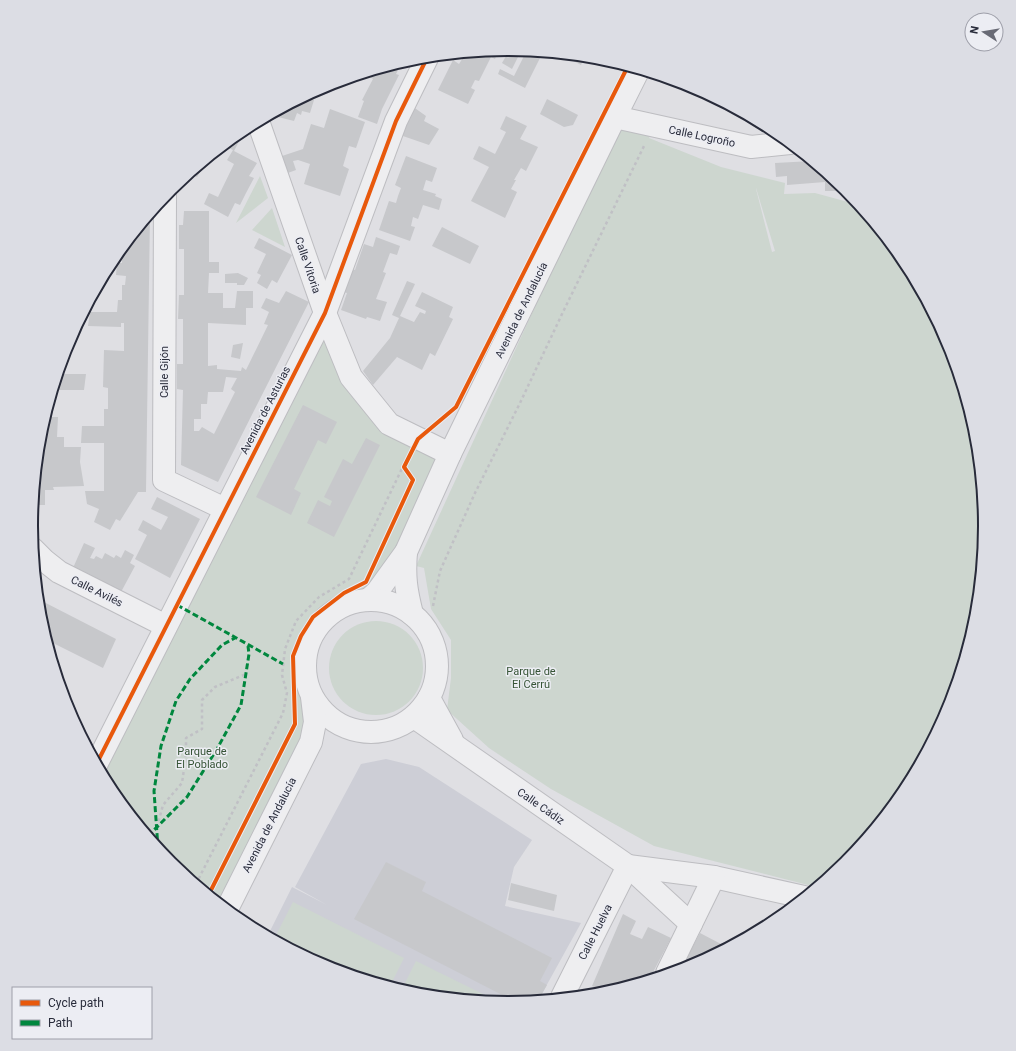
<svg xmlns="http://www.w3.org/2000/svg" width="1016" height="1051" font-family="Roboto,sans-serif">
<rect width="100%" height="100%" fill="#dfdfe3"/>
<path fill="#cdced6" d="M386,759L419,767L532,840L514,867L505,906L581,923L539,999L508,1002L415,993L325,966L268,935L292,887L327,905L295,887L361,764Z"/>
<g fill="#cdd6cf" fill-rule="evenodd">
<path d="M618,126H655L649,138L721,167L785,183L784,194L815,193L859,205L905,261L949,343L976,433L985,526L976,619L949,708L904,791L845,863L816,887L654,846L551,789L489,748L447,710L451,678V640L431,609L424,568L416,566ZM756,188L775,251L772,252L756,189Z"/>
<path d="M260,176L268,198L236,223Z"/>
<path d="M272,208L285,247L252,230Z"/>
<path d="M325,313L389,424L450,454L368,600L346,605L327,617L315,631L307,652L305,675L312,697L315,722L227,909L171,863L111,790L97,763Z"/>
<circle cx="376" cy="668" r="47"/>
<path d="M293,902L404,958L390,986L325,966L274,939Z"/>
<path d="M416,961L497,1001L415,993L402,989Z"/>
</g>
<g fill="#c7c8cb" fill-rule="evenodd">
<path d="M499,49L495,59L491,57L479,81L475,80L471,88L475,90L468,104L438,90L453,60L459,64L466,53Z"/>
<path d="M527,50L543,52L525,88L498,74L500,69L514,76Z"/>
<path d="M509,51L519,55L512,69L502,63Z"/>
<path d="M558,53L578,55L585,56L581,65Z"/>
<path d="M402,62L396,74L399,75L382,109L377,124L358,117L364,101L362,100L373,79L370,77L372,71Z"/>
<path d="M308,94L307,99L314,100L310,113L302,111L301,115L297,113L294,121L278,117L280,109Z"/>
<path d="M710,95L741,112L740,114L708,98Z"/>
<path d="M547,99L578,115L573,125L564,127L540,114Z"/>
<path d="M412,106L426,116L424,121L439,129L429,145L400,135Z"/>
<path d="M330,109L365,122L356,148L349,146L343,166L349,169L340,196L304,184L310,164L298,160L293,161L296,170L285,174L279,157L303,149L311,124L324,128Z"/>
<path d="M506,116L527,126L520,139L538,147L526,171L521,168L514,180H516L511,189L517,192L505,218L471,201L489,167L473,159L479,146L495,154L506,132L500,129Z"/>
<path d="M761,122L773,129L776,132H761Z"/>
<path d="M244,132L234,151L257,163L249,176L254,178L246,193L240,205L235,203L228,217L204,204L209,193L218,197L234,164L227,160L233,150L223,145L238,133Z"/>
<path d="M406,156L437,168L432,182L426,180L423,190L436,194L435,196L442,199L439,210L423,205L418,219L413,217L411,226L415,227L410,241L379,230L389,201L396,203L398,196L401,188L395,185Z"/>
<path d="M812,161L837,181H835L836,191H825V182L787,185V176L776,177L775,163Z"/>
<path d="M197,167L202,169L197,177L189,173Z"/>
<path d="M846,193H849L859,205L847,201Z"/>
<path d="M184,211H209V262H219V273H209L208,293H223V308H235L237,291H253V308H246V325L208,323V366L217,365V369L241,371L242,367L246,370L268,325L264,324L269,312L261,308L266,298L279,303L286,291L309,302L218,482L181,465L183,390L177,389V364H183V319H178L179,295H184V249H179V225H183ZM226,377L237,378L231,389L235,392L214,434L202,427L199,431H194V419H201V404H207L208,392H223Z"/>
<path d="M150,213L146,492H138L120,521L116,519L110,530L94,522L99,509L87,504L85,491H104V443H81L82,426H104V409H108V388L103,387L104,350L124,351V323H121V327L88,326L90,312H117L118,300H122V285H125L126,276L116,275L117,263H122V249H121Z"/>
<path d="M442,227L479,246L470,264L432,246Z"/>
<path d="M376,237L400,246L397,255L390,253L383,272L386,273L376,299L387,302L380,321L367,317L366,319L341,310L347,293L343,292L352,269L355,270L364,244L373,247Z"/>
<path d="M259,238L292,255L277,283L272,280L267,289L257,283L261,275L257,273L266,254L254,248Z"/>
<path d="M238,273L248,278L244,285H237V283H225V274Z"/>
<path d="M407,281L415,284L400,316L414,322L420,312L425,314L426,311L415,306L422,292L453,307L449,317L453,319L435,356L430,353L422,370L397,357L373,385L363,371L390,338L399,318L392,315Z"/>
<path d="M243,343L240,359L231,357L233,345Z"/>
<path d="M58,374H86L84,390H53Z"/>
<path d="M51,398V417H58L57,437H64V447H81L80,462L84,486L53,487L54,490H45V505H33L40,432Z"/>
<path d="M303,405L337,422L326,444L318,440L294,489L301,493L291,515L256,497Z"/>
<path d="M366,438L380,445L334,537L307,523L318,500L330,506L332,501L324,497L343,459L352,464Z"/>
<path d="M157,497L200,519L170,578L135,559L147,535L138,530L143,520L161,530L168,517L151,509Z"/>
<path d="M84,543L95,548L90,558L94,559L96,556L102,559L105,553L114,558L116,555L121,558L125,550L134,555L130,563L135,566L121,592L73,568Z"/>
<path d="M38,599L116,639L103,668L47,640L40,618Z"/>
<path d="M386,862L426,882L422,891L552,958L540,981L547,985L539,999L516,1002L354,919Z"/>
<path d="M511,883L557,895L554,911L508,900Z"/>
<path d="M623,914L636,921L630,934L642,939L648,927L671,938L650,978L605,992L592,986Z"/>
<path d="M700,933L721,944L718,950L719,951L690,966L681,969Z"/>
</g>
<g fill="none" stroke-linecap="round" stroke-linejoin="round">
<defs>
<g id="minor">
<path d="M615,117L751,147L790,143"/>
<path d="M258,121L325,313L351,377L389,424L450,454"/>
<path d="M165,196L164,480L225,509"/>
<path d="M33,549L45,561L59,572L166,626"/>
<path d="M429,698L452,740"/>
<path d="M414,717L628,866L691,924"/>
<path d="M97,763L325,313L396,121L428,56"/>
<path d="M628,866L714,877L804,897"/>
<path d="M667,973L714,877"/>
<path d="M562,997L628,866"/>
</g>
<g id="tertiary">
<path d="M406,552C404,577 406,590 412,614"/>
<path d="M368,600L377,592L406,552L450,454L615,117L639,69"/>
<circle cx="371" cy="666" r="66"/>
<path d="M227,909L311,742L315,722L312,697"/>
</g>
</defs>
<use href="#minor" stroke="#bdbdc1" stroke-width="24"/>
<use href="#tertiary" stroke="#bdbdc1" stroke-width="24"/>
<g stroke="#c0c0c5" stroke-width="2.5" stroke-dasharray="3 3" stroke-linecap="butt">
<path d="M433,606L440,571L475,493L520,403L563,312L645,144"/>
<path d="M157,827L163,805L182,783L186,755V738L202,729V700L215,687L246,674"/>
<path d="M196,884L283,713L287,693L282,675L285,649L296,621L319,597L349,579L408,456"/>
</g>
<use href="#minor" stroke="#eeeef0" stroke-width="22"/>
<use href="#tertiary" stroke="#eeeef0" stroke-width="22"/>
<g stroke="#00873e" stroke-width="3" stroke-dasharray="6 3" stroke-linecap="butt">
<path d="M177,605L283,664"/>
<path d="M148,836L187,797L217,749L241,705L249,654L248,646"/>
<path d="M158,848L154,791L161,746L176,701L190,679L222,645L235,638"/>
</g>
<defs>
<g id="cycleway">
<path d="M97,763L325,313L396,121L428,56"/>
<path d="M209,894L295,724L293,656L301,636L313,617L344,593L366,582L413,480L404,467L418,439L456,407L628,66"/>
</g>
</defs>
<use href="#cycleway" stroke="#ecedf3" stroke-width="6"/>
<use href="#cycleway" stroke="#e8590c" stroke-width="4"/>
</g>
<g text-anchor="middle" stroke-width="3" stroke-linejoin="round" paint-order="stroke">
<g font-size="11" fill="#282b3a" stroke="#ecedf3">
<text transform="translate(702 136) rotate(12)" y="4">Calle Logroño</text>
<text transform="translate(308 265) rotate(71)" y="4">Calle Vitoria</text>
<text transform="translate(521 310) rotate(-64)" y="4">Avenida de Andalucía</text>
<text transform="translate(164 372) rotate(-90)" y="4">Calle Gijón</text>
<text transform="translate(265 410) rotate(-63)" y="4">Avenida de Asturias</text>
<text transform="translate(97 591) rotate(26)" y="4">Calle Avilés</text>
<text transform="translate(541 806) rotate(35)" y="4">Calle Cádiz</text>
<text transform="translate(269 825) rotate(-63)" y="4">Avenida de Andalucía</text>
<text transform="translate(595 932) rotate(-63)" y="4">Calle Huelva</text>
</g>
<g font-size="11" fill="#375437" stroke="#ecedf3">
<text x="531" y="675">Parque de<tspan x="531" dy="13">El Cerrú</tspan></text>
<text x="202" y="755">Parque de<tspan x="202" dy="13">El Poblado</tspan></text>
</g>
</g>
<path d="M0 0H1016V1051H0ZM38 526a470 470 0 1 1 940 0a470 470 0 1 1-940 0Z" fill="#dcdde4" fill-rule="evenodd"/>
<path fill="none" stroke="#282b3a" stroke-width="2" d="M38 526a470 470 0 1 1 940 0a470 470 0 1 1-940 0Z"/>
<rect x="12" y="987" width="140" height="52" fill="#ecedf3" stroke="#9e9fa9"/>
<rect x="20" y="1000" width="20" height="6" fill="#e8590c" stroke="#9e9fa9"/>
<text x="48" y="1007" font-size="12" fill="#282b3a">Cycle path</text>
<rect x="20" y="1020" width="20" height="6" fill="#00873e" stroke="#9e9fa9"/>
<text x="48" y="1027" font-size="12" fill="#282b3a">Path</text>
<g transform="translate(984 32) rotate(282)"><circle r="19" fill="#ecedf3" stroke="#9e9fa9"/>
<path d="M0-3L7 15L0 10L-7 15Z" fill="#686a75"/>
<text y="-6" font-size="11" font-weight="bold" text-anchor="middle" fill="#282b3a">N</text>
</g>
</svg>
